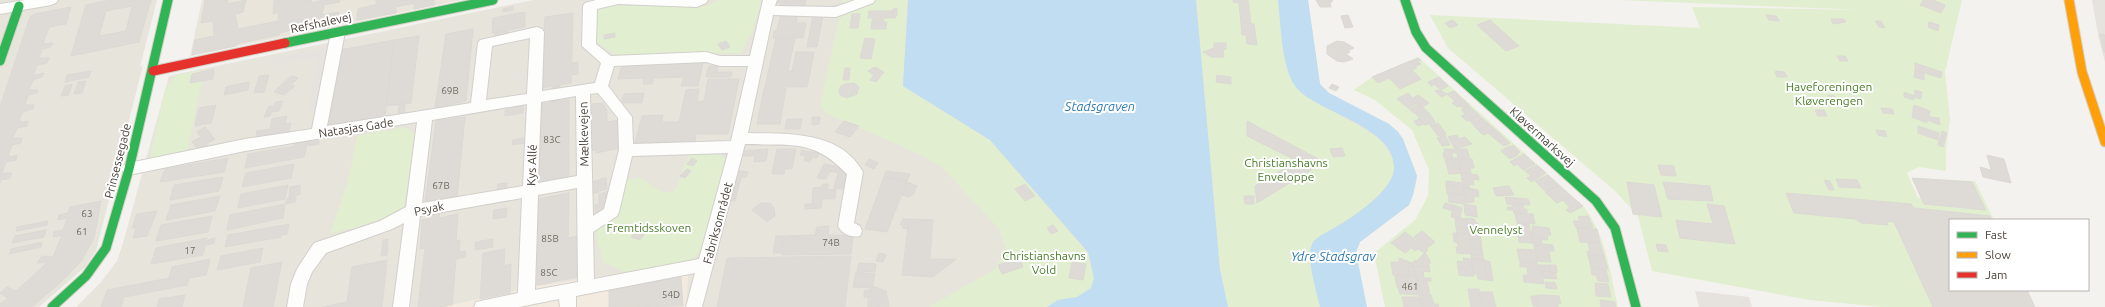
<svg xmlns="http://www.w3.org/2000/svg" width="2105" height="307" font-family="Ubuntu,sans-serif">
<rect width="100%" height="100%" fill="#f4f2ee"/>
<g fill="#e7e4dc">
<path d="M0,0H157L140,67L143,65L96,251L85,267L39,307H0Z"/>
<path d="M533,0H1308L1320,84L1329,93L1389,124L1398,132L1403,139L1417,176L1415,188L1409,205L1360,242L1356,252H1218L1193,275L1169,307H76L101,282L117,261L123,243L169,76Z"/>
</g>
<path fill="#f3ebdf" d="M689,263L686,307H443L531,287Z"/>
<g fill="#e6e2de">
<path d="M2092,0H2105V62L2099,40Z"/>
<path d="M1695,291L1749,297L1752,307H1699Z"/>
</g>
<path fill="#eae5da" d="M202,0H461L190,56Z"/>
<g fill="#e1eecf">
<path d="M719,0H761L753,31L741,53L616,55L595,41L596,12L604,5L706,6Z"/>
<path d="M843,0H908L903,86L990,140L1088,253L1094,278L1091,288L1077,297L1058,300L1047,307H929L995,269L1006,249L999,229L942,167L921,155L828,114L820,106Z"/>
<path d="M1196,0H1278L1280,16L1301,92L1377,137C1385,144 1395,158 1394,169C1392,197 1339,226 1317,238L1310,259L1320,307H1228L1220,269Z"/>
<path d="M1619,0H1962L1945,72L1950,120L1946,149V171L1919,167L1907,173L1918,198L1921,197L1913,178L1975,181L1994,220H1950V290H2027L2035,307H1882L1810,300L1652,271L1638,216L1615,191L1448,48L1430,15L1700,28L1692,7L1862,10Z"/>
<path d="M1418,57L1583,206C1606,234 1610,273 1618,307H1385L1374,253L1415,220L1428,196L1429,170L1412,130L1375,100L1354,90L1372,77Z"/>
<path d="M204,70L187,153L149,162L165,90L176,75Z"/>
<path d="M405,127L416,134L404,207L391,218L330,234L348,181L357,136Z"/>
<path d="M693,153L721,155L726,159L702,249L691,261L623,273L619,269L603,262L601,250L597,244V229L621,180L640,178L662,192H672C683,185 679,163 693,153Z"/>
</g>
<path fill="#e6e3df" d="M327,48L329,52L320,106L307,113L317,58L271,66L273,58Z"/>
<g fill="#c0ddf1">
<path d="M908,0H1196L1220,269L1228,307H1047L1058,300L1077,297L1091,288L1094,278L1088,252L990,140L903,86Z"/>
<path d="M1278,0H1308L1320,84L1329,93L1389,124L1398,132L1403,139L1417,176L1413,195L1409,205L1360,242L1356,252L1367,307H1320C1317,293 1308,263 1310,250C1311,248 1312,244 1313,242C1318,236 1329,231 1336,227C1353,217 1394,190 1394,168C1395,125 1315,113 1295,86C1281,65 1281,25 1278,0Z"/>
</g>
<g fill="#dedbd6" stroke="#dcd9d4" fill-rule="evenodd">
<path d="M110,0H151L139,42L71,56L86,5ZM132,6L126,31L99,36L106,11Z"/>
<path d="M205,0H228L227,4L246,0L243,12L235,14L238,29L278,21L279,12L273,14L274,0H312L311,3L323,0H340V2L324,5L322,15L339,12L337,25L293,33L294,29L280,33L279,35L236,44V46L192,55L195,40L214,36L213,21L201,23Z"/>
<path d="M375,0H434V5L414,9V3L396,7V13L357,20L358,9L378,4Z"/>
<path d="M777,0H806L804,8H780L781,3H776Z"/>
<path d="M1233,0H1248L1251,24L1241,23L1239,3L1233,2Z"/>
<path d="M1316,0H1332L1333,1L1330,3L1331,7H1320Z"/>
<path d="M1923,0H1933L1945,5L1941,13L1920,5Z"/>
<path d="M513,6V10L503,12V9Z"/>
<path d="M71,7L66,24L49,27L43,43L46,44L53,43L51,47L42,49L39,58H49L47,63L37,65L34,73L36,75L44,73L42,77L33,80L29,90H38L37,93L28,95L25,105H34L33,109L23,112L19,120L22,122L28,121L27,126L17,128L13,138H22L21,143L12,145L8,155L11,157L17,155L16,160L6,162L2,173H12L10,178L1,180L0,183V107L30,17L35,14Z"/>
<path d="M897,8V15L895,18H892L893,9Z"/>
<path d="M869,11H893L892,18H884L883,22H872L873,18H868Z"/>
<path d="M525,12V27L492,33L493,18Z"/>
<path d="M573,13L571,83L541,88L545,17Z"/>
<path d="M781,13H798L796,23H806L803,38H773L774,31H777Z"/>
<path d="M852,14H860L858,28H850Z"/>
<path d="M813,15H823L817,47H807Z"/>
<path d="M1348,15L1353,27L1345,28L1341,16Z"/>
<path d="M1766,15L1776,16L1779,21L1769,20Z"/>
<path d="M1831,19H1844L1846,22L1833,24Z"/>
<path d="M1453,20L1458,25L1450,28L1445,23Z"/>
<path d="M1490,20L1519,46L1506,51L1477,25Z"/>
<path d="M1875,21H1881L1885,28L1879,27Z"/>
<path d="M872,22H887L886,29H871Z"/>
<path d="M1929,22L1939,25L1938,31L1928,27Z"/>
<path d="M1241,23L1254,24L1257,45L1247,44L1246,35H1242Z"/>
<path d="M473,29L466,101L435,108L446,34Z"/>
<path d="M508,31V34L495,36V33Z"/>
<path d="M615,33V37L604,39V35Z"/>
<path d="M2100,34L2105,35V52H2104Z"/>
<path d="M419,36L411,103L386,106L394,40Z"/>
<path d="M776,38H795L788,71H792L796,52H814L807,87H765Z"/>
<path d="M865,38L875,39L871,59L860,58Z"/>
<path d="M394,40L385,116L324,127L340,50Z"/>
<path d="M726,41L730,47L722,50L718,44Z"/>
<path d="M1337,41L1344,42L1354,48L1347,51L1350,52L1346,54L1353,59L1344,62L1337,61L1327,54V46Z"/>
<path d="M1214,43H1226V49L1223,50L1224,57H1212L1203,52L1214,48Z"/>
<path d="M1837,56H1845L1848,61H1840Z"/>
<path d="M1418,58L1421,60L1418,61L1421,64L1416,66L1411,61Z"/>
<path d="M1410,61L1417,68L1412,70L1421,79L1400,89L1389,78L1378,83L1372,77Z"/>
<path d="M578,62V74L572,75V63Z"/>
<path d="M703,63L698,86H681L684,77L654,78L652,84H643L644,78L618,79L622,65Z"/>
<path d="M1915,63L1942,72L1941,78L1915,70Z"/>
<path d="M709,66H718L717,72H732L731,77H706Z"/>
<path d="M875,67L884,72L876,82L870,80L874,75L868,71Z"/>
<path d="M845,68H850L849,80H843Z"/>
<path d="M214,69L213,79L190,83L192,74Z"/>
<path d="M1915,70L1924,73V80L1914,77Z"/>
<path d="M91,71L89,77L65,82L67,75Z"/>
<path d="M1776,71L1784,72L1787,77H1777L1775,72Z"/>
<path d="M269,75L264,92L254,93L259,76Z"/>
<path d="M1217,75L1231,77V84L1216,82Z"/>
<path d="M291,76L298,78L291,85L295,86L284,95L274,92Z"/>
<path d="M1439,77L1448,86L1441,90L1434,84L1431,86L1428,82Z"/>
<path d="M708,79H739L728,134H696L695,141L635,143L642,116L663,115L662,122H679L686,90L699,89L697,102L704,101Z"/>
<path d="M86,81L82,93L74,94L78,82Z"/>
<path d="M249,82L248,90L224,95L226,87Z"/>
<path d="M854,83L859,87L857,94L847,98L840,95L839,90L841,86L845,84Z"/>
<path d="M72,84L69,95L61,96L65,86Z"/>
<path d="M1332,84L1339,87L1336,91L1329,88Z"/>
<path d="M560,85L559,101L551,102L552,87Z"/>
<path d="M764,88H786L780,124H757Z"/>
<path d="M1439,90L1447,94L1442,97L1435,91Z"/>
<path d="M1915,90L1922,92L1921,99L1914,97Z"/>
<path d="M1454,91L1469,105L1463,108L1460,106L1457,107L1452,103L1455,101L1447,94Z"/>
<path d="M1904,92L1914,96V100L1904,97Z"/>
<path d="M644,93L642,103H621L624,94Z"/>
<path d="M1408,93L1413,98L1418,95L1429,103L1422,107L1417,103L1408,108L1397,99Z"/>
<path d="M1828,95L1834,96L1838,104L1830,103Z"/>
<path d="M569,99V177L539,182L542,104Z"/>
<path d="M283,101L279,111L272,112L270,116L264,117L269,106H274L276,102Z"/>
<path d="M603,103L607,111V122L619,120L620,148L596,153V150L588,151V115L591,114L592,104Z"/>
<path d="M405,104L404,114L398,115L399,105Z"/>
<path d="M1419,104L1427,111L1418,116L1409,109Z"/>
<path d="M216,105L211,123L195,126L199,108Z"/>
<path d="M1914,105L1930,111L1929,117L1939,118L1940,125L1927,120V123L1912,117Z"/>
<path d="M523,106V113L505,116V110Z"/>
<path d="M1469,106L1479,115L1467,121L1461,116L1465,114L1461,110Z"/>
<path d="M1881,108L1892,109L1894,114L1883,113Z"/>
<path d="M1815,110H1824L1827,116H1818Z"/>
<path d="M1428,112L1435,122L1425,125L1418,117Z"/>
<path d="M1478,115L1489,124L1478,130L1469,120Z"/>
<path d="M287,116L285,124L291,123L288,135L255,141L257,131L270,129L272,119Z"/>
<path d="M465,117L457,198L425,203L436,121Z"/>
<path d="M812,117H820L819,124L812,125Z"/>
<path d="M787,119H802L800,129H785Z"/>
<path d="M1420,119L1424,124L1418,126L1414,121Z"/>
<path d="M844,121L859,126L850,137L835,132Z"/>
<path d="M1247,121L1324,162L1257,203L1255,186L1297,161L1247,136Z"/>
<path d="M1438,123L1446,134L1438,136L1430,125Z"/>
<path d="M1489,124L1500,134L1494,138L1488,133L1483,135L1478,130Z"/>
<path d="M1918,126L1939,133L1938,140L1918,133Z"/>
<path d="M205,127L215,139L206,144L208,146L200,151L192,142L201,137L197,132Z"/>
<path d="M1876,130L1885,131L1887,137L1878,135Z"/>
<path d="M1942,131L1947,133L1943,147L1938,145Z"/>
<path d="M1500,134L1510,143L1504,146L1494,138Z"/>
<path d="M1445,135L1450,145L1442,146L1437,138Z"/>
<path d="M1457,135L1459,139L1465,137L1472,144L1455,149L1448,137Z"/>
<path d="M319,138V144L308,146L309,140Z"/>
<path d="M524,138V143L512,145L513,140Z"/>
<path d="M308,140L304,157L245,168L248,154L294,146L295,142Z"/>
<path d="M1513,145L1520,152L1517,154L1510,147Z"/>
<path d="M1509,146L1518,155L1510,159L1501,151Z"/>
<path d="M1342,148L1345,156L1333,157L1330,149Z"/>
<path d="M768,149L766,161L754,162L755,156H740L741,151Z"/>
<path d="M777,149H796L792,169H785L784,174H772Z"/>
<path d="M1444,149H1456V153H1451L1453,158H1444L1443,153H1445Z"/>
<path d="M1456,149H1461L1464,159L1458,158Z"/>
<path d="M1461,149H1467L1470,159H1464Z"/>
<path d="M802,150L804,151L819,153L817,158L812,157L810,162L804,161L806,156L800,155Z"/>
<path d="M1524,154L1535,164L1523,170L1517,164L1514,166L1510,162Z"/>
<path d="M1987,155L2004,159L2011,183L1983,177L1980,167L1991,170Z"/>
<path d="M228,158L224,172L160,182L165,169Z"/>
<path d="M692,158L697,161L693,166L687,164Z"/>
<path d="M1458,158L1461,173L1449,174L1445,159Z"/>
<path d="M1458,158L1472,159L1474,168H1470L1471,174L1461,173Z"/>
<path d="M869,159L878,163L874,169L865,165Z"/>
<path d="M294,164L291,178L242,187L246,173Z"/>
<path d="M824,164L846,168L850,173L843,189L834,188L838,173L830,171L826,179L817,178Z"/>
<path d="M1537,165L1546,173L1531,182L1527,178L1531,176L1525,171Z"/>
<path d="M1658,165L1674,166L1676,176L1661,175Z"/>
<path d="M687,169L691,171L685,178L680,176Z"/>
<path d="M734,170L748,172L746,177H741L735,201H726Z"/>
<path d="M886,171L910,174L907,181L884,177Z"/>
<path d="M1461,173L1478,175L1479,180L1473,179L1474,185L1469,184L1470,189L1463,188Z"/>
<path d="M1548,175L1559,185L1546,192L1535,181Z"/>
<path d="M223,177L219,191L170,200L174,185Z"/>
<path d="M884,177L907,181L887,232L865,229Z"/>
<path d="M606,178L607,189L600,191V179Z"/>
<path d="M1912,178L1972,182L1986,210L1924,204Z"/>
<path d="M1836,179L1857,180L1861,188L1839,187Z"/>
<path d="M599,180V192L591,194V182Z"/>
<path d="M1824,180L1830,181L1834,190H1829Z"/>
<path d="M1446,181L1462,183L1463,195L1454,194V185L1446,184Z"/>
<path d="M907,182L917,186L913,195L909,197L902,195Z"/>
<path d="M1627,182L1654,185L1662,217L1633,214Z"/>
<path d="M1663,182L1710,186L1713,201L1668,199Z"/>
<path d="M507,183L506,190L497,191L498,184Z"/>
<path d="M822,184H828V190L836,189L835,199H822L821,208L805,209V204H812L813,188L822,187Z"/>
<path d="M1025,184L1035,196L1025,201L1015,189Z"/>
<path d="M1446,184L1454,185V194L1447,193Z"/>
<path d="M288,185L285,199L238,208L241,194Z"/>
<path d="M300,185V194L289,198L290,187Z"/>
<path d="M1559,185L1571,196L1557,203L1545,192Z"/>
<path d="M1509,186L1514,195L1496,196L1493,188Z"/>
<path d="M1463,188L1473,189L1474,202L1465,203Z"/>
<path d="M1473,189L1478,190L1479,197L1473,196Z"/>
<path d="M609,191L606,207L605,203L599,204V194Z"/>
<path d="M569,193L568,238L577,236V277L537,285L539,199Z"/>
<path d="M1448,193L1463,195L1464,204L1449,202Z"/>
<path d="M1786,193L1911,204L1914,208L1990,216L1992,220H1950V290H2027L2035,307H1933L1894,222L1886,221L1888,225L1864,223L1863,224L1855,219L1794,213Z"/>
<path d="M220,196L215,211L166,220L171,205Z"/>
<path d="M1244,196H1254V204H1245Z"/>
<path d="M1571,196L1583,206L1570,213L1566,210L1570,208L1563,200Z"/>
<path d="M296,197L295,202L286,204L287,199Z"/>
<path d="M1505,197L1528,199L1530,205L1507,204Z"/>
<path d="M101,201L94,238L82,260L62,281L32,307H0V304L8,298L0,293L7,287L16,291L47,263H37L42,256L53,257L62,235L53,237L54,232L63,230L67,218L58,220L59,215L68,213L70,207Z"/>
<path d="M605,203L606,211L595,213V205Z"/>
<path d="M761,203H770L774,208L775,216L767,222L752,210Z"/>
<path d="M1445,203L1454,205L1453,211L1443,208Z"/>
<path d="M285,204L283,218L227,230L230,215Z"/>
<path d="M1464,204L1476,206L1477,217L1465,215Z"/>
<path d="M1512,204L1523,205L1524,209H1527V214L1514,213L1513,210H1508L1507,207H1513Z"/>
<path d="M1707,204L1724,206L1735,244L1680,238L1676,220L1713,224Z"/>
<path d="M1454,205L1462,208L1460,218L1451,217Z"/>
<path d="M507,208L506,217L493,219L494,210Z"/>
<path d="M157,211L147,236L133,238L136,228H132L137,214Z"/>
<path d="M440,212L439,218L458,214L456,241L460,240L459,252L466,251L465,257L456,259L452,305L440,307H418L425,248L420,249L422,220L428,219V214Z"/>
<path d="M1515,213L1533,214L1535,224L1517,223Z"/>
<path d="M212,216L208,232L156,241L161,225Z"/>
<path d="M1588,216L1593,227L1576,228L1573,221H1580L1578,217Z"/>
<path d="M1455,218L1467,219L1468,229L1456,228Z"/>
<path d="M1466,218L1474,219L1475,222L1478,223L1481,240L1469,239Z"/>
<path d="M903,219H909L908,229L902,228L903,225H900Z"/>
<path d="M909,219L933,220L930,259H956L933,277L902,275Z"/>
<path d="M48,221L47,225L16,231L17,227Z"/>
<path d="M1517,223L1529,224L1532,243L1519,242Z"/>
<path d="M289,224L287,234L282,235L281,237L225,247L228,235Z"/>
<path d="M1053,225L1058,231L1051,234L1047,228Z"/>
<path d="M829,226L828,235H853L851,254L782,255L785,236L815,235L817,227Z"/>
<path d="M1532,226L1549,228L1551,235H1547L1548,240L1534,239Z"/>
<path d="M1456,228L1468,229L1469,234L1457,233Z"/>
<path d="M1577,228L1597,229L1600,243L1580,242Z"/>
<path d="M637,229L646,232L640,240L631,237Z"/>
<path d="M46,230L44,237L12,243L15,236Z"/>
<path d="M1422,231L1435,242L1427,248L1414,237Z"/>
<path d="M1530,231H1533L1534,239H1541L1542,244L1532,243Z"/>
<path d="M1405,232L1422,245L1428,250L1425,253L1418,249L1415,251L1399,237Z"/>
<path d="M1453,233H1457L1458,243L1454,242Z"/>
<path d="M1457,233L1469,234L1471,254L1457,253L1456,247H1458Z"/>
<path d="M776,236H784L781,253H773Z"/>
<path d="M1399,237L1412,247L1405,253L1391,243Z"/>
<path d="M207,238L203,255L151,264L156,248Z"/>
<path d="M215,238L214,243L207,245L208,240Z"/>
<path d="M388,239L387,255L381,256L383,240Z"/>
<path d="M493,239V247L475,250V242Z"/>
<path d="M1469,239L1481,240L1482,249L1471,248Z"/>
<path d="M42,242L41,247L9,254L11,249Z"/>
<path d="M1588,242L1600,243L1604,256L1588,255L1587,251L1590,252Z"/>
<path d="M1533,243L1553,245L1554,251H1549L1548,247L1534,246Z"/>
<path d="M1656,244L1666,245L1668,252L1658,251Z"/>
<path d="M1534,246L1548,247L1551,262L1537,261Z"/>
<path d="M263,248L260,262L217,270L221,256Z"/>
<path d="M1471,248L1482,249L1483,256L1471,254Z"/>
<path d="M505,249L504,266L511,264L510,293L480,299L483,253Z"/>
<path d="M1517,249L1535,250L1537,264L1520,262Z"/>
<path d="M1425,252L1431,263H1429V266L1414,267L1412,263L1415,260L1417,261Z"/>
<path d="M879,253L886,255L883,262L876,261Z"/>
<path d="M1471,254L1483,256L1484,260L1472,259Z"/>
<path d="M1588,255L1604,256L1608,269L1591,268Z"/>
<path d="M851,256L845,307H717L727,258Z"/>
<path d="M1020,258L1023,267L1002,274L998,265Z"/>
<path d="M1399,258L1412,263L1414,267L1408,266L1410,276L1393,275L1391,262H1399Z"/>
<path d="M1463,258L1472,259L1474,276H1466L1465,269L1458,268L1457,261L1464,262Z"/>
<path d="M210,259L206,275L189,278L187,285L140,294L144,283L169,278L172,267Z"/>
<path d="M1472,259L1484,260L1487,280L1478,279L1477,274L1473,273Z"/>
<path d="M387,260L382,307H322L347,302L352,267Z"/>
<path d="M1484,260L1490,262L1493,281L1487,280Z"/>
<path d="M282,262L273,307H243L251,268Z"/>
<path d="M1072,262L1086,264L1083,280L1069,278Z"/>
<path d="M1520,262L1540,265L1544,284L1524,282L1523,275H1528L1527,267H1520Z"/>
<path d="M859,263L876,264L875,272L857,271Z"/>
<path d="M1540,265H1549L1550,272L1541,271Z"/>
<path d="M1549,265H1556L1557,273H1550Z"/>
<path d="M1408,266L1414,267L1416,276H1410Z"/>
<path d="M1429,266L1430,272L1423,271L1424,278H1431V281H1416L1414,267Z"/>
<path d="M1458,268L1465,269L1466,276L1459,275Z"/>
<path d="M1591,269L1606,270L1609,282L1598,281L1596,275H1592Z"/>
<path d="M1542,271L1555,273L1557,279L1544,278Z"/>
<path d="M856,272L875,274L872,288L853,287Z"/>
<path d="M1395,276H1404L1406,287H1397Z"/>
<path d="M1404,276H1416L1419,295L1407,294Z"/>
<path d="M681,277L683,306L609,307V291Z"/>
<path d="M1416,281H1427L1430,295H1419Z"/>
<path d="M1545,282L1555,283L1557,289L1546,288Z"/>
<path d="M144,283L140,294L124,297L121,307H101L107,290Z"/>
<path d="M1595,283L1608,284L1611,297L1596,296Z"/>
<path d="M872,286L886,291L889,306L868,307V297L871,296Z"/>
<path d="M1398,287H1406L1407,294H1400Z"/>
<path d="M872,289L871,296L864,298V291Z"/>
<path d="M1468,289H1479L1482,307H1471Z"/>
<path d="M1480,292H1492L1496,307H1483Z"/>
<path d="M185,295L182,307H157L159,299Z"/>
<path d="M1419,295H1431L1434,304H1438L1439,307H1423Z"/>
<path d="M1537,295H1546L1548,307H1537Z"/>
<path d="M1546,295L1559,296L1561,304H1557L1558,307H1548Z"/>
<path d="M1531,296H1538L1537,306H1533Z"/>
<path d="M1402,297H1418L1421,298L1423,307H1404Z"/>
<path d="M1600,300L1615,302L1616,307H1601Z"/>
</g>
<g fill="none" stroke-linecap="round" stroke-linejoin="round">
<defs>
<g id="street">
<path d="M25,0H58L56,3L51,5L0,14V4Z"/>
<path d="M596,0H708L706,3L697,7L618,4L597,9L596,44L611,56L706,52L720,56H750L763,0H777L775,6L835,7L855,0H875L873,3L836,17L773,15L748,133C787,134 840,130 863,172L854,223L860,226L862,231L860,236C851,238 842,234 838,226L847,174C813,138 790,146 745,144L702,307H686L695,273L576,296V307H560L559,299L519,307H474L476,302L518,293L522,198L420,216L409,307H393L404,223L392,229L326,253L312,272L307,284L303,307H287L291,284L297,269L314,243L380,221L406,207L417,122L245,151L129,175L124,173L121,169L124,165L129,163L245,139L312,129L331,32L333,29H343L345,32L327,126L471,103L478,43L480,40L537,27L542,29L544,32L542,91L595,83L601,63L582,46L583,6L585,3ZM530,38L527,94L486,100L492,46ZM706,62L720,66H748L731,141L633,144L632,117L608,86L614,66ZM598,93L618,118L619,150L604,209L593,216L590,94ZM576,96L577,176L538,183L541,102ZM527,104L523,186L422,203L432,120ZM728,153L699,259L594,279L593,232L617,216L619,212L632,156ZM577,188L578,282L535,290L538,195Z"/>
</g>
<g id="fast">
<path d="M1405,0L1416,32L1426,48L1596,201L1615,228L1636,307"/>
<path d="M285,43L493,0"/>
<path d="M0,61L19,6"/>
<path d="M52,307L86,276L106,248L129,169L168,0"/>
</g>
<path id="slow" d="M2069,0L2082,72L2105,142"/>
<path id="jam" d="M153,71L285,43"/>
</defs>
<use href="#street" stroke="#d2d0cb" stroke-width="2"/>
<use href="#fast" stroke="#d3cfc5" stroke-width="11"/>
<use href="#slow" stroke="#d3cfc5" stroke-width="11"/>
<use href="#jam" stroke="#d3cfc5" stroke-width="11"/>
<use href="#street" fill="#fdfdfc" fill-rule="evenodd"/>
<use href="#fast" stroke="#30b455" stroke-width="9"/>
<use href="#slow" stroke="#ff9f0a" stroke-width="9"/>
<use href="#jam" stroke="#e5322d" stroke-width="9"/>
</g>
<g text-anchor="middle" stroke-width="4" stroke-linejoin="round" paint-order="stroke">
<g font-size="10" fill="#706a61">
<text x="450" y="94">69B</text>
<text x="552" y="143">83C</text>
<text x="441" y="189">67B</text>
<text x="87" y="217">63</text>
<text x="82" y="235">61</text>
<text x="550" y="242">85B</text>
<text x="831" y="246">74B</text>
<text x="190" y="254">17</text>
<text x="549" y="276">85C</text>
<text x="1410" y="290">461</text>
<text x="671" y="298">54D</text>
</g>
<g font-size="12" fill="#4b4439" stroke="#fff">
<text transform="translate(321 23) rotate(-12)" y="4">Refshalevej</text>
<text transform="translate(356 128) rotate(-9)" y="4">Natasjas Gade</text>
<text transform="translate(584 134) rotate(-91)" y="4">Mælkevejen</text>
<text transform="translate(1542 137) rotate(42)" y="4">Kløvermarksvej</text>
<text transform="translate(118 161) rotate(-76)" y="4">Prinsessegade</text>
<text transform="translate(532 165) rotate(-88)" y="4">Kys Allé</text>
<text transform="translate(429 209) rotate(-12)" y="4">Psyak</text>
<text transform="translate(718 223) rotate(-75)" y="4">Fabriksområdet</text>
</g>
<g font-size="12" fill="#4a7f2a" stroke="#fff">
<text x="1829" y="91">Haveforeningen<tspan x="1829" dy="14">Kløverengen</tspan></text>
<text x="1286" y="167">Christianshavns<tspan x="1286" dy="14">Enveloppe</tspan></text>
<text x="649" y="232">Fremtidsskoven</text>
<text x="1496" y="234">Vennelyst</text>
<text x="1044" y="260">Christianshavns<tspan x="1044" dy="14">Vold</tspan></text>
</g>
<g font-size="13" font-style="italic" fill="#2e7ab2" stroke="#fff">
<text x="1100" y="111">Stadsgraven</text>
<text x="1333" y="261">Ydre Stadsgrav</text>
</g>
</g>
<rect x="1949" y="219" width="140" height="72" fill="#ffffff" stroke="#b7b4b0"/>
<rect x="1957" y="232" width="20" height="6" fill="#30b455" stroke="#b7b4b0"/>
<text x="1985" y="239" font-size="12" fill="#4b4439">Fast</text>
<rect x="1957" y="252" width="20" height="6" fill="#ff9f0a" stroke="#b7b4b0"/>
<text x="1985" y="259" font-size="12" fill="#4b4439">Slow</text>
<rect x="1957" y="272" width="20" height="6" fill="#e5322d" stroke="#b7b4b0"/>
<text x="1985" y="279" font-size="12" fill="#4b4439">Jam</text>
</svg>
